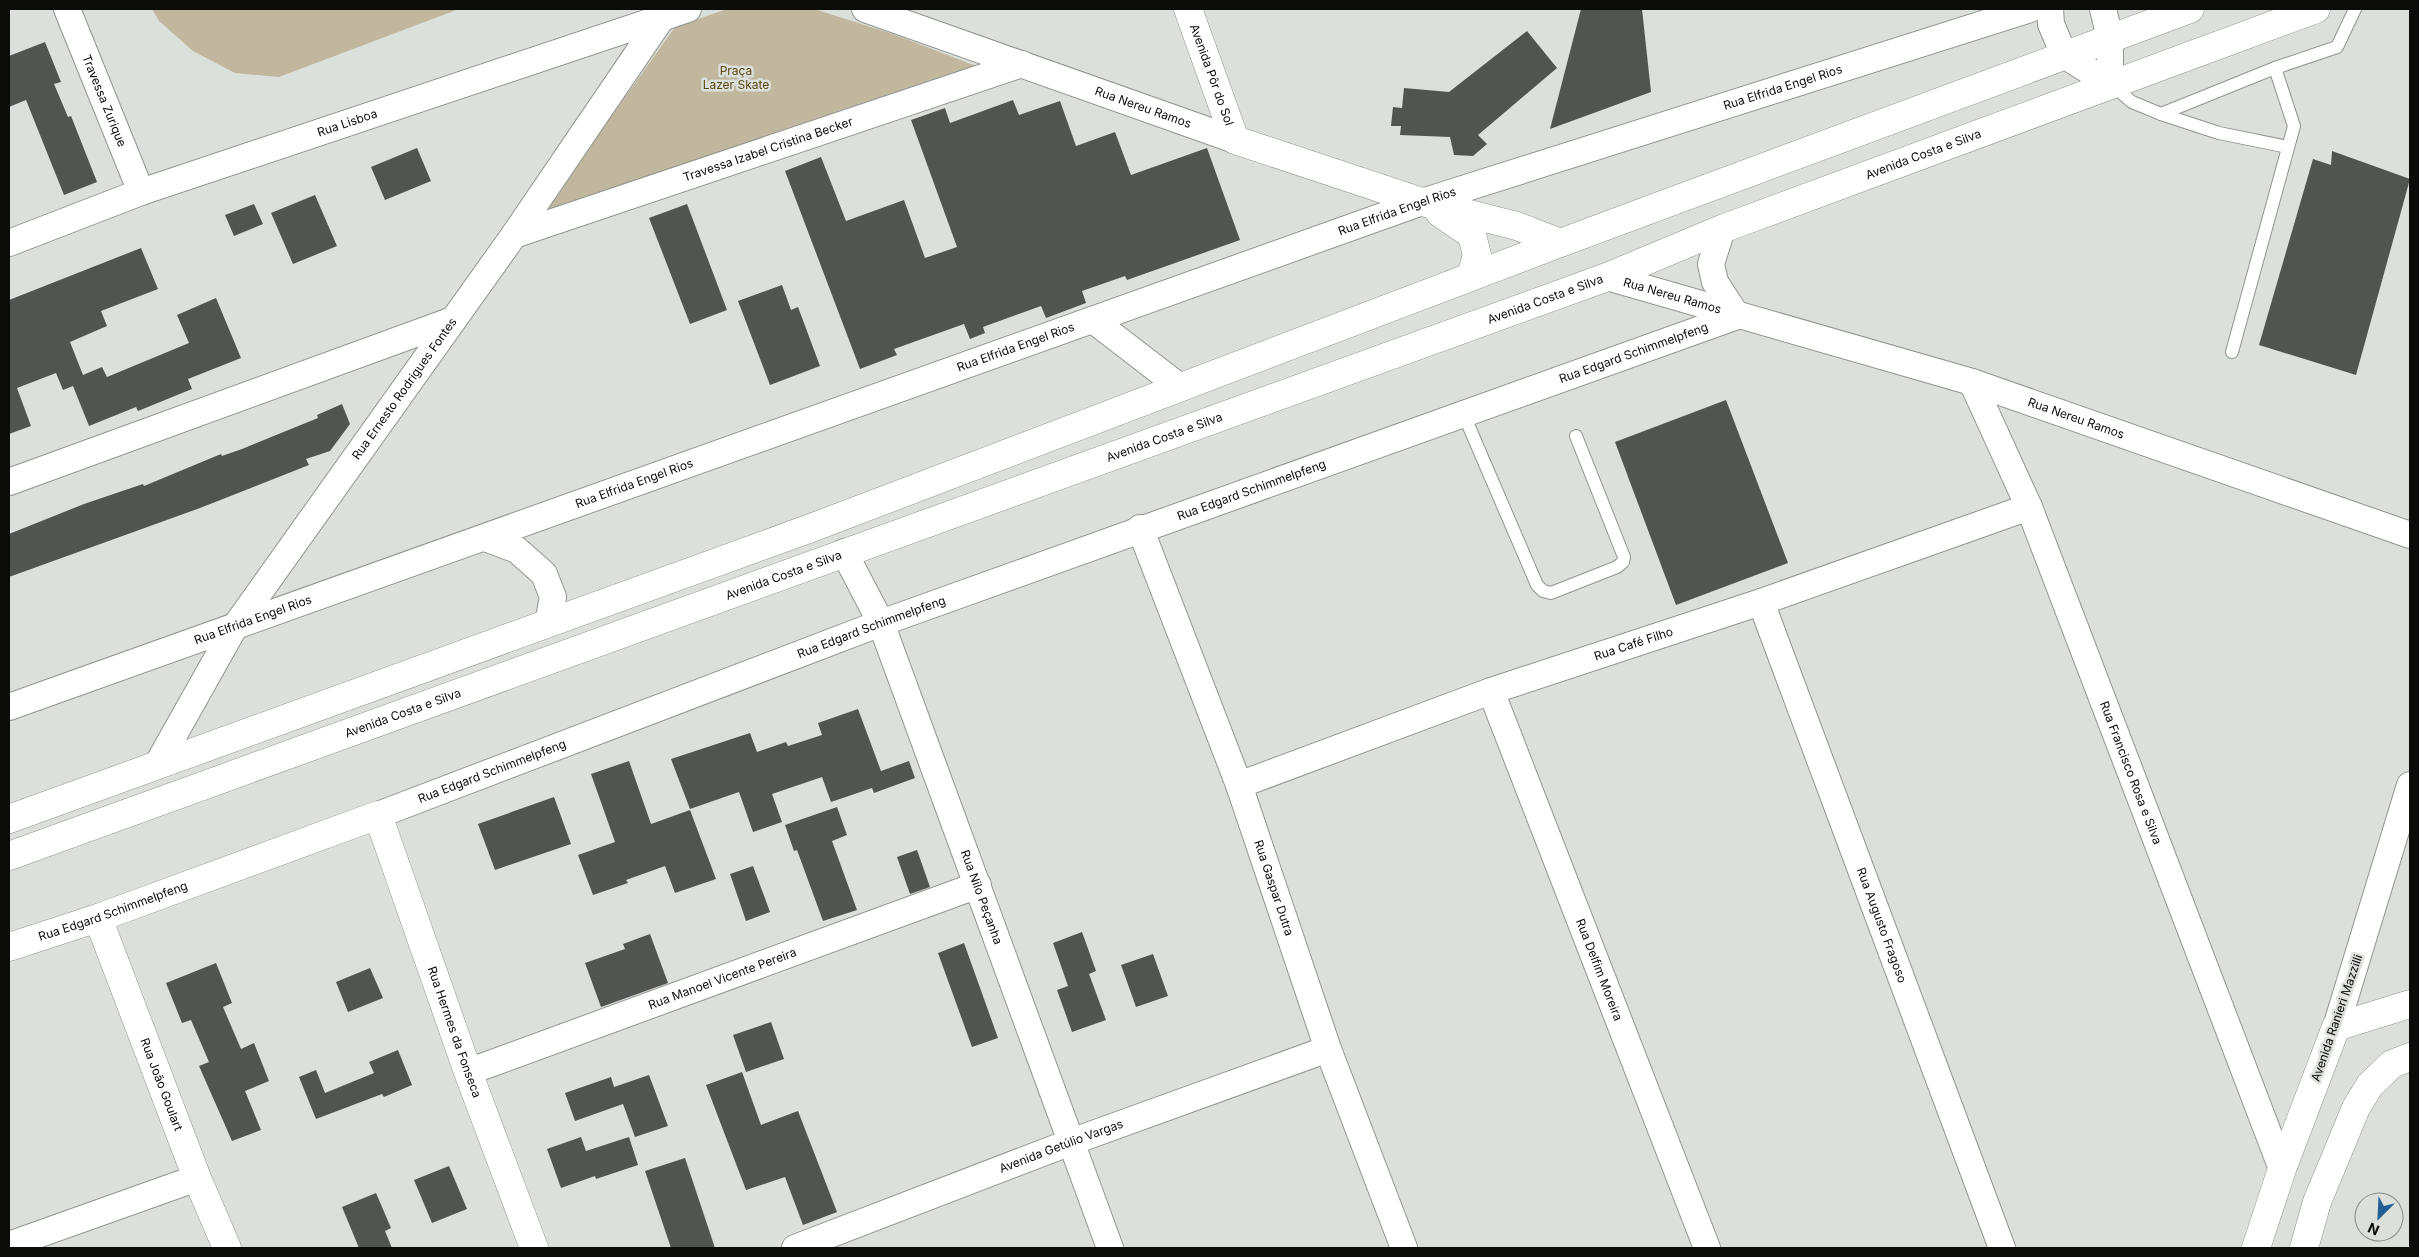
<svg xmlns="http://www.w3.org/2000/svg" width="2419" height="1257" font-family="Inter,sans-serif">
<rect width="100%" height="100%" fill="#dce0da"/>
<g fill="#c1b79f">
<path d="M152,9H459L279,77L235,73L193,51L159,21Z"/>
<path d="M727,9H814L893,34L984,69L540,216L675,27Z"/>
</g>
<g fill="#505552">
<path d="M1581,9H1642L1651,92L1550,129Z"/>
<path d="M1527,31L1557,68L1478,135L1487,144L1473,156L1454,155L1450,137L1400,135L1401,126H1391L1393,107L1402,108L1404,88L1449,92Z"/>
<path d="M45,42L61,82L54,84L68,117L71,116L97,182L64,195L26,100L9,107V56Z"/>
<path d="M1013,100L1019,115L1060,101L1076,146L1115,132L1131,175L1207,148L1240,240L1127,280L1125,276L1082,291L1086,303L1046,318L1041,306L983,327L985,333L970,339L964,324L894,349L897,355L860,369L785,171L821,157L846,221L904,200L925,258L957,247L911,120L945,108L950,123Z"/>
<path d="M417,148L431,181L385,200L371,167Z"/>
<path d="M2332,151L2410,179L2356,375L2259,345L2313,159L2331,165Z"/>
<path d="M315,195L337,246L293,264L271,213Z"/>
<path d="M254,204L263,224L234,236L225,215Z"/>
<path d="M687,204L727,310L690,324L649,218Z"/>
<path d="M141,248L158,289L101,311L107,326L70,342L83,375L102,367L107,377L189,343L177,315L216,298L241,358L188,379L192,389L138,411L136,407L89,426L73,386L63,390L56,373L17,388L31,426L9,434V300Z"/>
<path d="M782,285L791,310L798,307L820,366L770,385L738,301Z"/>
<path d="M1726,400L1788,563L1676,605L1615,442Z"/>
<path d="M342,404L350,424L330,451L306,459L309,465L200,508L9,577V534L84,504L143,484L144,486L221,454L222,456L242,449L318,418L317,415Z"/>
<path d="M858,709L881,771L909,761L915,778L874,793L872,788L831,802L822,777L772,794L782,822L753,832L739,792L690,809L671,759L750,733L757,752L786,742L788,746L822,735L818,723Z"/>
<path d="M629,761L651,824L690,810L716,879L675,893L665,866L626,880L628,883L593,895L578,855L615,842L591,774Z"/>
<path d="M554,797L571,844L495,870L478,824Z"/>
<path d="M837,807L847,835L832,841L857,910L823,921L797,850L794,851L785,825Z"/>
<path d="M917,850L930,887L910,894L897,857Z"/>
<path d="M753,866L770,912L746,921L730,874Z"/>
<path d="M1082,932L1096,971L1089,974L1106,1020L1072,1032L1057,990L1068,986L1053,943Z"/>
<path d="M650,934L668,983L601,1007L585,963L625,949L623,944Z"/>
<path d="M964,943L998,1038L972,1047L938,953Z"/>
<path d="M1153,954L1168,996L1136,1007L1121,965Z"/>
<path d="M216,963L232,1003L223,1007L241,1049L254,1043L269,1081L245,1091L261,1130L232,1141L199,1066L209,1062L191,1020L182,1023L166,983Z"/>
<path d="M370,968L383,998L348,1012L336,982Z"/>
<path d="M771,1022L784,1059L746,1072L733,1035Z"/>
<path d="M398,1050L412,1085L384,1097L382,1094L316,1119L299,1077L316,1070L325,1093L374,1073L369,1062Z"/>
<path d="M742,1072L761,1125L798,1111L837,1212L803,1225L785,1177L746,1190L706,1085Z"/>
<path d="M649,1075L668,1126L635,1137L623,1104L575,1121L565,1093L611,1077L614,1087Z"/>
<path d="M581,1137L586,1151L629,1137L638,1165L596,1179L595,1176L561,1188L547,1149Z"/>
<path d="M685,1158L715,1248H671L645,1171Z"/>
<path d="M449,1166L467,1209L432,1223L414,1180Z"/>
<path d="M376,1193L391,1228L385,1231L392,1248H359L342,1207Z"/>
</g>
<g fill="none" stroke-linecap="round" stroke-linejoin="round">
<defs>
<g id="service">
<path d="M2111,84L2132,102L2161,114L2275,68L2337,47L2355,9"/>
<path d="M2161,114L2219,133L2288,147"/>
<path d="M2232,352L2294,126L2275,68"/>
<path d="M1464,415L1537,585L1543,591L1551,593L1617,567L1623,562L1624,557L1576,436"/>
</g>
<g id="minor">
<path id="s1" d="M67,9L141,192"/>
<path id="s2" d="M865,9L1235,140"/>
<path d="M2050,9L2051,24L2064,55L2110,84"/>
<path d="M2103,9L2110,38V84"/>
<path d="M1722,229L1711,264L1715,282L1737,316"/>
<path id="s3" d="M514,235L1022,64"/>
<path id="s4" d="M9,243L141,192L688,9"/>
<path id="s5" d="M1607,277L1972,382L2410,535"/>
<path d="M1093,320L1180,387"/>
<path id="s6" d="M1972,382L2029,507L2282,1169"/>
<path d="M9,482L453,320"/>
<path id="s7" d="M1140,528L1239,785L1328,1049L1404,1248"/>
<path d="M485,538L517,550L544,574L553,597L548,623"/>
<path id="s8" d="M844,552L881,623L1110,1248"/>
<path id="s9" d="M1761,602L2002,1248"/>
<path id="s10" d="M1491,691L1707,1248"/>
<path id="s11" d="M9,707L1422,202L2030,9"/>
<path id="s12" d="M157,765L234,628L514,235L661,19"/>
<path id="s13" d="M1239,785L1491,691L1761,602L2029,507"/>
<path id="s14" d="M378,815L881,623L1737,316"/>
<path d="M2336,1027L2410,785"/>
<path id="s15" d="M468,1072L978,885"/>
<path d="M9,1245L197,1178"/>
<path id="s16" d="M795,1248L1071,1142L1328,1049"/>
</g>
<g id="tertiary">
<path id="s17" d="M1188,9L1235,140L1422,202L1517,226L1560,243"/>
<path d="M1440,213L1472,235L1477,255L1471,276"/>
<path id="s18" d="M98,918L197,1178L227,1248"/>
<path id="s19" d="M9,947L98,918L378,815L468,1072L534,1248"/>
<path d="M2256,1248L2282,1169L2336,1027L2410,1004"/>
<path d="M2304,1248L2317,1202L2356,1108L2370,1085L2392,1064L2410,1057"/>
</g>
<g id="primary">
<path d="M9,819L811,528L1560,243L2190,9"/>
<path id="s20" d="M9,856L1607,277L1722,229L2316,9"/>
</g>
</defs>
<use href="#service" stroke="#919590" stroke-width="14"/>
<use href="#minor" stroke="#919590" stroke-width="28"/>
<use href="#tertiary" stroke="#919590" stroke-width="29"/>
<use href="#primary" stroke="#919590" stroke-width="29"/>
<use href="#service" stroke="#fff" stroke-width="12"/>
<use href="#minor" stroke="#fff" stroke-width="26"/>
<use href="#tertiary" stroke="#fff" stroke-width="28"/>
<use href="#primary" stroke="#fff" stroke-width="28"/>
</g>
<g text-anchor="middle" stroke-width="5" stroke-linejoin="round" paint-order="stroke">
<g font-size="12" fill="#5b4714" stroke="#dce0da">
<text x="736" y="75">Praça<tspan x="736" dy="14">Lazer Skate</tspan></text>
</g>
<g font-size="12" fill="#0b0c0a" stroke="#dce0da">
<text dy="4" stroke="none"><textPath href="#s17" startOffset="70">Avenida Pôr do Sol</textPath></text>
<text dy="4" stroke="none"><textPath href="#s11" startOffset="1879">Rua Elfrida Engel Rios</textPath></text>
<text dy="4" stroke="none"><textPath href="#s1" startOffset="99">Travessa Zurique</textPath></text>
<text dy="4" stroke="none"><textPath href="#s2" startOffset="295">Rua Nereu Ramos</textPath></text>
<text dy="4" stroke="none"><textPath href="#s4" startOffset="359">Rua Lisboa</textPath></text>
<text dy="4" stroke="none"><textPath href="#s3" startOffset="268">Travessa Izabel Cristina Becker</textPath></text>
<text dy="4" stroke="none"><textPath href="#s20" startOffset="2039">Avenida Costa e Silva</textPath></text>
<text dy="4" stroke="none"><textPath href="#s11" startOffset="1474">Rua Elfrida Engel Rios</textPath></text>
<text dy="4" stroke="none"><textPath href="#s5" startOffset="68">Rua Nereu Ramos</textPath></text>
<text dy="4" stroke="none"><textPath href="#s20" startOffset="1634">Avenida Costa e Silva</textPath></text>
<text dy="4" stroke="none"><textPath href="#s11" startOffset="1069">Rua Elfrida Engel Rios</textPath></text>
<text dy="4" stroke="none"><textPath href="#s14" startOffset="1338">Rua Edgard Schimmelpfeng</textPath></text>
<text dy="4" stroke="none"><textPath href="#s12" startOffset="451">Rua Ernesto Rodrigues Fontes</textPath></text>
<text dy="4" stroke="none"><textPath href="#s5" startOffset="490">Rua Nereu Ramos</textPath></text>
<text dy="4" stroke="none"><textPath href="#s20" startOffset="1229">Avenida Costa e Silva</textPath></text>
<text dy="4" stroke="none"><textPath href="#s11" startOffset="664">Rua Elfrida Engel Rios</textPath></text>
<text dy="4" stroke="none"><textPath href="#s14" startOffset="932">Rua Edgard Schimmelpfeng</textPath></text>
<text dy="4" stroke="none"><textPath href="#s20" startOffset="824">Avenida Costa e Silva</textPath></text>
<text dy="4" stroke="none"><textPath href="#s11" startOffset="259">Rua Elfrida Engel Rios</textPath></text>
<text dy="4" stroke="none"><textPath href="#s14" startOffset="528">Rua Edgard Schimmelpfeng</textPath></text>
<text dy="4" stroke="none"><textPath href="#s13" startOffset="419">Rua Café Filho</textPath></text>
<text dy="4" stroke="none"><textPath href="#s20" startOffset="419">Avenida Costa e Silva</textPath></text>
<text dy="4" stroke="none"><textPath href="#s14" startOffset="122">Rua Edgard Schimmelpfeng</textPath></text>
<text dy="4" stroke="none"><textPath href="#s6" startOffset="422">Rua Francisco Rosa e Silva</textPath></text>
<text dy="4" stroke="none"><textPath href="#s7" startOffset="384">Rua Gaspar Dutra</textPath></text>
<text dy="4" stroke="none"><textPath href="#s8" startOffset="372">Rua Nilo Peçanha</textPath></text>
<text dy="4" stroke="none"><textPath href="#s19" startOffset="110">Rua Edgard Schimmelpfeng</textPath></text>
<text dy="4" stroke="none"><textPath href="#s9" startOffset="345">Rua Augusto Fragoso</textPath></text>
<text dy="4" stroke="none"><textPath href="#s10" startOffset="299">Rua Delfim Moreira</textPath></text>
<text dy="4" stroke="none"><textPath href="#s15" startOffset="271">Rua Manoel Vicente Pereira</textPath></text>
<text transform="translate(2337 1018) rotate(-71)" y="4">Avenida Ranieri Mazzilli</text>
<text dy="4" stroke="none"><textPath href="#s19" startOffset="622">Rua Hermes da Fonseca</textPath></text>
<text dy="4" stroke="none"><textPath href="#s18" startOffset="178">Rua João Goulart</textPath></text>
<text dy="4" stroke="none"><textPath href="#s16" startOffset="285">Avenida Getúlio Vargas</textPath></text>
</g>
</g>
<rect width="2419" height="1257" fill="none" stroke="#0b0c0a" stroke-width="20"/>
<g transform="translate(2379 1217) rotate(204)"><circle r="24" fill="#dce0da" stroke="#888b87"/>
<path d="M0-4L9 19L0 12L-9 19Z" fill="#235e95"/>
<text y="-8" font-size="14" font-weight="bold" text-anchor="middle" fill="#0b0c0a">N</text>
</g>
</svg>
